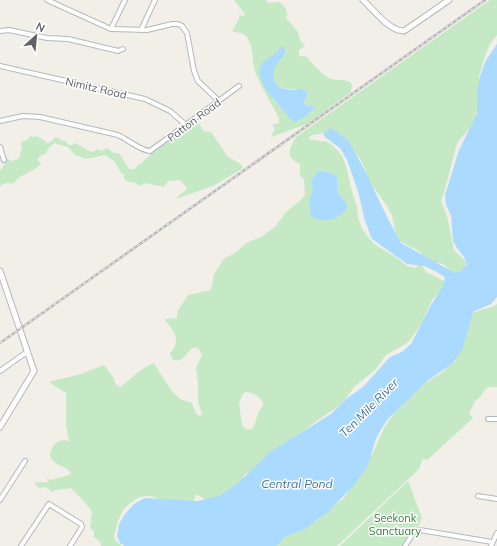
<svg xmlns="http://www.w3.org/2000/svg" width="497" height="546" font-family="Mulish,sans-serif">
<rect width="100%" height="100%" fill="#f1efe8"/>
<g fill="#c5e8c5" fill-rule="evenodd">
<path d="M234,0H265L269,3L280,2C285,7 289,12 286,18L298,32L300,40L305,46L299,50V56L307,57C311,63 325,77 331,79C338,81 346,78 352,84L351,92L307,124L271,137L275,129L272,125L279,123V118C272,104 262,89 256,74C251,62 255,47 246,36C242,32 237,33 232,31L239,19V15L244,16L245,14ZM280,47L282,57C263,78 276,92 301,89L307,95L304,102L305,105L316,108L300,120L291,121L287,113L274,101L263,62L274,55Z"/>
<path d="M490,0H497V35L490,44L486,53L479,76L480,93L477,106L476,118L473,125L459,140L456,147L444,193L441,201L447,216L454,250L466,262C467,268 462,271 458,274C446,271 450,267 442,264C438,262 433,263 429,263L420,252L400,241L396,235L392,216L387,206L368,180L363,164L358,156L327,132L310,136L309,139C317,142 325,139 332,145C347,158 346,167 350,183C351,191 355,199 357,207C358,216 359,225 365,233C374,246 381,248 394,256C401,261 406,267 415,268L421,264L426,272L446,282L442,290L432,300L421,324L410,340L404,345L386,355L374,371L355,386L343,402L336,408L318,420L271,454L250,472L244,475L240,488L208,501L196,494L194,501C186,499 184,503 176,502C171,501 166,502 161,500C157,499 154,496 149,496C134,495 119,511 117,525C115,537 110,536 122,546H101L100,542L94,537V531L90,528L92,512L84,501L71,488L57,490L52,492L45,487L39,488L35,484L36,482C40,482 46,483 50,481L46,480L47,479L51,480L69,475L71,473C65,465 52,465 50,455C52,445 58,438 69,441L66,426V393L49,382L81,374L104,365L113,377L116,385L120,387C131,379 141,368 154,363C160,372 172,395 182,400C185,401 188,401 192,403L196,414L200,416L202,414L198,402V383L196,368L202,355L198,348C186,345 188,363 173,360L170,354C171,351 174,349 175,346C179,335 170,328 165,319L177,318V312L188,295L211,290L214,274L224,259L238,251L246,243L261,237L276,226L286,212L302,199L305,194L304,180L300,174V164C284,156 289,150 296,137ZM317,172L338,182V193L345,201L334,218C324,221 320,220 311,216C311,211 309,207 309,203C310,192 315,195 311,181ZM246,392C252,392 264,399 263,405C262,407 260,410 259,411C256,417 256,424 252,429C247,430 245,430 242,425L239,403L243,394Z"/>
<path d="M196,118L203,131L211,132L228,157L241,164L243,168L215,185L176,199C179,194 185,193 187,188L180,180L168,181L164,187L146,183L140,186L136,183L126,181L124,178V174L121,173L115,162L107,156L104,155L86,159L75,155L68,147L54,143L47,150L46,154L41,155L37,160L41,163L38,167L18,178L13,184C8,182 4,183 0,186V170L2,169L5,163L4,157L12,161L18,159L20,156V152L22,149L21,142L27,140L30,136L34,137L37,136L48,143L52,141L55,137C59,138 61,141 65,141L69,145H72L75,143L91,152L95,151L97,149L101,151L107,148L114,153H119L129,169H134L144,161L157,147Z"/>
<path d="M497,304V387H488C483,391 481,398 475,401L469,414L473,418L427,460L424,459L422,460L419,469L337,546H277L287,535L318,520L322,515L344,498L374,451L384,428L393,415L419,387L443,372L455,361L471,315C479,308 487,311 497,304Z"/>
<path d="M408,481L422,518L409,546H340Z"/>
</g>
<g fill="#aadaff">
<path d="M497,44V297L491,304L473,312L462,350L452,364L427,381L387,420L377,436L367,467L355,484L327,513L303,530L286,536L277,546H125L120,543L117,536L119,524L125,514L134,504L145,498L198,501L219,496L237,484L270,452L331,414L346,399L363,387L390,357L402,352L411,344L431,305L443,286L445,277L435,271L424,266L407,264L372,239L365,221L358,191L347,160L340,148L326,138L323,134L330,128L335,130L349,142L363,167L389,221L401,243L455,273L461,271L467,265L464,257L457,248L453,241L451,215L446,205L445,195L459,150L477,114V95L480,76L486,60Z"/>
<path d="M282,46L285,50C284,62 271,63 274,79C276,88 286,90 295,90C297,89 299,88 301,89C303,89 305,91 307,92V95L304,102L305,105L316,108L300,120L293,122C289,119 287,114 284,110C274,101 254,79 261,65C263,60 269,59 273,55C276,53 278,49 282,46Z"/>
<path d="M322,171L332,173L337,178L338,193L345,201L347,208C340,219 322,225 311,216C311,211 309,207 309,203C310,192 315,195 311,181L317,172Z"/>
</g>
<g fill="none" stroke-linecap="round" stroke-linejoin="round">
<defs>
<g id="minor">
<path d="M47,0L111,29L147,30L172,24H178L182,26L187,33L194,71L198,81L219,101"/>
<path d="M111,29L125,0"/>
<path d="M141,30L155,0"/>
<path d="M0,31L9,30L47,38L68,39L114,50L118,51L123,49"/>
<path d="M0,66L145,99L170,111L186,125"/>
<path d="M0,121L23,116L40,117L118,135C127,139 141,151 150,151L239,86"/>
<path d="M0,147L4,160"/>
<path d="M0,371L27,352"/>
<path d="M488,419H497"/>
<path d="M478,496L497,499"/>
<path d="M0,500L25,461"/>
<path d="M21,546L49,504L81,524L82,527L70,546"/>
<path d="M405,546L414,532L420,530L492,542"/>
<path d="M491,546L497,533"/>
</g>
<g id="tertiary">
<path d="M363,0C374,10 389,31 404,31L449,0"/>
<path d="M0,271L34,371L0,427"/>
</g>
</defs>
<use href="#minor" stroke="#b5b8bc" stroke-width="6"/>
<use href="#tertiary" stroke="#b5b8bc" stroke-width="7"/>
<use href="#minor" stroke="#fff" stroke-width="4"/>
<use href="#tertiary" stroke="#fff" stroke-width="5"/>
<defs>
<path id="rail" d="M0,343L485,0"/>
</defs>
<use href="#rail" stroke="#b6b7b8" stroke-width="2.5"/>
<use href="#rail" stroke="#fff" stroke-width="1" stroke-dasharray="3" stroke-linecap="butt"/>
</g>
<g text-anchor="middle" stroke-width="3" stroke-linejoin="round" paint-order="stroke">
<g font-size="11" fill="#5f6368" stroke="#fff">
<text transform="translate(96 88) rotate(13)" y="4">Nimitz Road</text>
<text transform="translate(194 120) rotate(-37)" y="4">Patton Road</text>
</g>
<g font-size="11" fill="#348238" stroke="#fff">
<text x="395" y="522">Seekonk<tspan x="395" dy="13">Sanctuary</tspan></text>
</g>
<g font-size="12" font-style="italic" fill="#4174aa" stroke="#fff">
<text transform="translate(369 408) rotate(-45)" y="4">Ten Mile River</text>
<text x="297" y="488">Central Pond</text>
</g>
</g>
<g transform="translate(36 36) rotate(27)" stroke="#ffffff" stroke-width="3" paint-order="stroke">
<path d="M0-3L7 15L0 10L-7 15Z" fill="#5f6368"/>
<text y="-6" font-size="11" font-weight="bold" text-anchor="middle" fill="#5f6368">N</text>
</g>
</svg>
